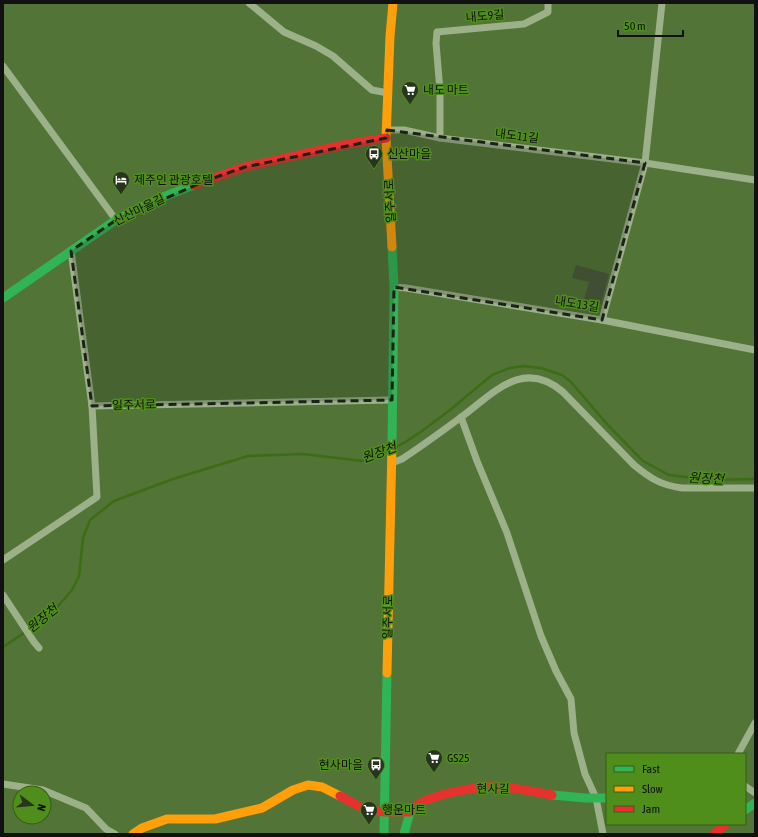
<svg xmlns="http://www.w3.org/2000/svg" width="758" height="837" font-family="'Asap Condensed','Noto Sans KR',sans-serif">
<rect width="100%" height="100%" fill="#527436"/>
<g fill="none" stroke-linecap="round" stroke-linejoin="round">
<g stroke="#3c6d15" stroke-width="2.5">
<path d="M396,447L407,441L422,431L450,410L492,375L510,368L523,366L541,368L562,375L571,382L607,424L643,461L669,475L710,480L755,479"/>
<path d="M3,647L40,622L54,611L72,590L79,576L83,538L90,520L114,501L173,479L248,456L303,454L362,461L377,456L389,450"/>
</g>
</g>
<path fill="#495a3a" d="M576,265L609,274L601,304L584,299L589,282L572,278Z"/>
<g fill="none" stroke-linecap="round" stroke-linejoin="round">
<g stroke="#9cb08a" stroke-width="7">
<path d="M249,3L284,32L316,46L333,56L372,90L388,93"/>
<path d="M3,66L116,220"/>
<path d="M387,130H404L440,138L645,163L755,180"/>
<path d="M440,138V91L436,43L437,32L524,24L548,12V3"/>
<path d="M394,287L406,288L602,320L755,350"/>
<path d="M602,320L645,163L662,3"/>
<path d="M92,406L392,400"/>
<path d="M461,417L477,461L507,533L541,636L556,671L571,699L574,733L585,774L596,798L603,834"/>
<path d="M392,463L402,459C422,446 441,432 460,418C492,395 522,357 563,392L634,465C650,478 660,485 682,488H755"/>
<path d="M3,560L97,497L92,406L71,251"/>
<path d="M3,595L34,642L39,648"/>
<path d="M738,754L755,723"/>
<path d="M3,784L43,790L86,808L106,829L115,834"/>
<path d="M745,786L755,793"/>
</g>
<g stroke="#30b455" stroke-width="9">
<path d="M392,247L394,287L392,445"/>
<path d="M3,298L116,220L158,199L194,185"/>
<path d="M552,795L585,798H607"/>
<path d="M745,810L755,803"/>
<path d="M384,834L387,673"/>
<path d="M404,834L410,812"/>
</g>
<g stroke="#ff9f0a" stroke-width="9">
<path d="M392,247L386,138L390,36L393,3"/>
<path d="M387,673L392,445"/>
<path d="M133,834L142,828L167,819H215L262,808L293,790L308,785L322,787L340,796"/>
</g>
<g stroke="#e5322d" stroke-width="9">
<path d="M194,185L245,167L348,144L386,138"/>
<path d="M340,796L364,809L385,812H410C419,801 431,798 445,794C458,791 471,788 484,787C507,786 530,791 552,795"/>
<path d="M714,834L726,824"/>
</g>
</g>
<path fill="#1c2218" fill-opacity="0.2" stroke="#1c2218" stroke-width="3" stroke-dasharray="8 5" stroke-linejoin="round" d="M387,130L645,163L602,320L394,287L392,400L92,406L71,251L116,220L205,181L245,167L386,138Z"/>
<defs>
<symbol id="supermarket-pin" viewBox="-11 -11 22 30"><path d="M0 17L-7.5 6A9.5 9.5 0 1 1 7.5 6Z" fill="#28341e" stroke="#508e1c"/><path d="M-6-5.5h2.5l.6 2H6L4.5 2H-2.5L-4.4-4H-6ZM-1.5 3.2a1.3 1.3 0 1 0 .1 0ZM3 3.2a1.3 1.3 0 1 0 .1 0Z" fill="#fff"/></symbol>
<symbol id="bus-pin" viewBox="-11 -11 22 30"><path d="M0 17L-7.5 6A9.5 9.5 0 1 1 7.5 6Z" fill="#28341e" stroke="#508e1c"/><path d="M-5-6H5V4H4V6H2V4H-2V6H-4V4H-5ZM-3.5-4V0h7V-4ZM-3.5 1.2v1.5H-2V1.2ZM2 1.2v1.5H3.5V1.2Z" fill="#fff"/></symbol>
<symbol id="hotel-pin" viewBox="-11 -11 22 30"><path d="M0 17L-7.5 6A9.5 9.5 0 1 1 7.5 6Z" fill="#28341e" stroke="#508e1c"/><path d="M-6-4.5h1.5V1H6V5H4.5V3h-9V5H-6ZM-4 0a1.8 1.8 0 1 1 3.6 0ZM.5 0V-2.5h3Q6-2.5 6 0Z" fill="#fff"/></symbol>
</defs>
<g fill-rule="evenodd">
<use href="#supermarket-pin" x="400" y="80" width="20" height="27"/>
<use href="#bus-pin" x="364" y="144" width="20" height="27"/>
<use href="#hotel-pin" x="111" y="170" width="20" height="27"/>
<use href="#supermarket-pin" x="424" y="748" width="20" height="27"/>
<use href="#bus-pin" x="366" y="755" width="20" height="27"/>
<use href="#supermarket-pin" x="359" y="800" width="20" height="27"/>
</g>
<g text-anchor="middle" stroke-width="3" stroke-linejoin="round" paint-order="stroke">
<g font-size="12" fill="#111" stroke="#508e1c">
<text transform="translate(485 16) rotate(-5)" y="4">내도9길</text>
<text transform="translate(517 136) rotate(7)" y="4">내도11길</text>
<text transform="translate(390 201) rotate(-93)" y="4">일주서로</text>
<text transform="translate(139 210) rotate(-26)" y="4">신산마을길</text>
<text transform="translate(577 304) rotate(9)" y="4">내도13길</text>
<text transform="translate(134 405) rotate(-1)" y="4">일주서로</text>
<text transform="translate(388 617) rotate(-89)" y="4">일주서로</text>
<text transform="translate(493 789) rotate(1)" y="4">현사길</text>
</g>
<g font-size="12" fill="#111" stroke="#508e1c" text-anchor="start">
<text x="423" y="94">내도 마트</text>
<text x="387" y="158">신산마을</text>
<text x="134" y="184">제주인 관광호텔</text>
<text x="447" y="762">GS25</text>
<text x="363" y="769" text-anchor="end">현사마을</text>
<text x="382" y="814">행운마트</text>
</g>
<g font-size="13" font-style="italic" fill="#111" stroke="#508e1c">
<text transform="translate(379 452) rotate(-20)" y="5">원장천</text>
<text transform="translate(706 478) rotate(3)" y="5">원장천</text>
<text transform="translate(42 618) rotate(-39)" y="5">원장천</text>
</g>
</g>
<rect width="758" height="837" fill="none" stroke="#111111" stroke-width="8"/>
<rect x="606" y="753" width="140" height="72" fill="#508e1c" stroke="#375c18"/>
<rect x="614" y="766" width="20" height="6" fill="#30b455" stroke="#375c18"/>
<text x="642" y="773" font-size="12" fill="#111111">Fast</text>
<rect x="614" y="786" width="20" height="6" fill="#ff9f0a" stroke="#375c18"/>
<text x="642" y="793" font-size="12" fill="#111111">Slow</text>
<rect x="614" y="806" width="20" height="6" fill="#e5322d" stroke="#375c18"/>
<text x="642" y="813" font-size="12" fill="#111111">Jam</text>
<g transform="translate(32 805) rotate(106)"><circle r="19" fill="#508e1c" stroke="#375c18"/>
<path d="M0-3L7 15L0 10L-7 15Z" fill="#28341e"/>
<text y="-6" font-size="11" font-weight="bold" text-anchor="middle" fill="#111111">N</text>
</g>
<path d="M618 30v6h65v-6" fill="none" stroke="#111111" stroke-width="2"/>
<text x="624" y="30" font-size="12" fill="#111111" stroke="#508e1c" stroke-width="3" paint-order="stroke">50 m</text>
</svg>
